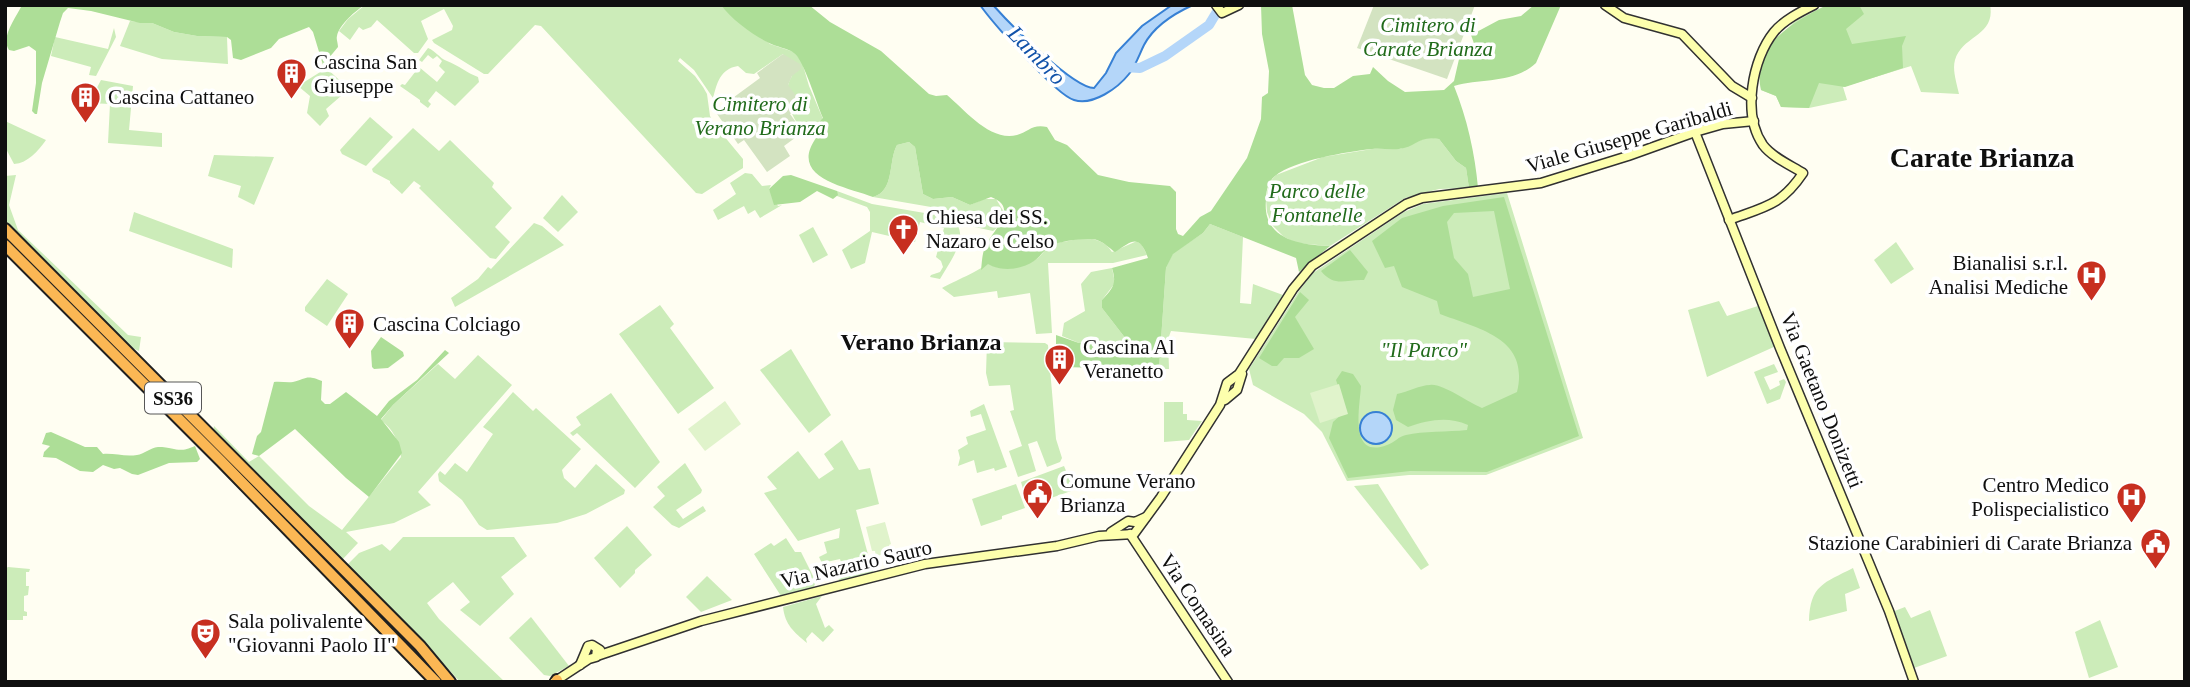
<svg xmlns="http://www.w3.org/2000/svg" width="2190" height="687" font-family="Georgia,serif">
<rect width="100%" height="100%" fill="#fffef2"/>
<g fill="#ccecb9">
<path d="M365,5H721L770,44L794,52L802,62L809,86L823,119L803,132C792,117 780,95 792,76L783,54L754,74L746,73L738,66C720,69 717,83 713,98L694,70L680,58L678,61L695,76L703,87L707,94L710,116L714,124L743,159V168L702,194L696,193L541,26L535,25L488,74H484L434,43L432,40L452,30L453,26L444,9L421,21L428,39L418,53H414L377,20L371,27L363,30L359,27L350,40L339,31L348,19Z"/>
<path d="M1827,5H1990C1996,36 1962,35 1955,60C1952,70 1957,84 1959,94L1921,92L1911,66L1843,87L1847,100L1809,108L1781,107L1776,96L1761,90L1770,46L1795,21Z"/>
<path d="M130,21L152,23L174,32L197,36L227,37L228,64L162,59L120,46Z"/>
<path d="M114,28L116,37L96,76L89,75L91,67L51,56L55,37L108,49Z"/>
<path d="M428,48C436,51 439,58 447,61C458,65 467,73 478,77L479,82L455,106L436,91L428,101L431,104L428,108L420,102V100L400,86L402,84L405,85L419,67L437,82L445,72L439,66L442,61L437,56L433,59L428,55L422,62L419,60Z"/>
<path d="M323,65L349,89L326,109L329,116L320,126L307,113L310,96L298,86L325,69Z"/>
<path d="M101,80L133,86L129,130L162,133V147L108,143L110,104L89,103Z"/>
<path d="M370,117L393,137L366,166L342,154L340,150Z"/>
<path d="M5,121L46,140C38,151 28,163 14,164L5,147Z"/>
<path d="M413,128L439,151L450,140L494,183L492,187L512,208L495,227L510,242L496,259L490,258L419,188L421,186L414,181L402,194L390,183V181L373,172L372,169Z"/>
<path d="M1428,137L1439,139L1456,161L1466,168L1469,188L1439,189L1405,198L1330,246L1295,243L1283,236L1272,225L1267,212L1266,199L1269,183L1276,175L1323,157L1372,149H1400Z"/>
<path d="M909,142L915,147L923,194L933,199L952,197L970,205L984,199H996L1004,212L1003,223L993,231L970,226L969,216L960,212L873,197C895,191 888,161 897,145Z"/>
<path d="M214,155L274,157L254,205L238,197L241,186L208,176Z"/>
<path d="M745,173L752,174L762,186L771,185L769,189L778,206L782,205L760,218L755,210L748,214L744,206L718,220L713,210L736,194L730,183Z"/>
<path d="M16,175L9,205L18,230L128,335L141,337L139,351L128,346L5,227V176Z"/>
<path d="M837,191L872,204L948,217C975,231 950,261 940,279L930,277L931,275L940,272L943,267L941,261L936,257L944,228L920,222L915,242L872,232L865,263L851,269L842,250L870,231V212L867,207L837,196Z"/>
<path d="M1507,193L1583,438L1486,475H1409L1347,481L1322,432L1304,414L1253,385L1249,369L1299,291L1313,273L1404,212L1423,204Z"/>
<path d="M562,195L578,212L558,232L543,218Z"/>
<path d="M134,212L233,249L232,268L129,231Z"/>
<path d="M534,223L542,226L564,245L455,307L451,298L478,279L488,267L491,269Z"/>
<path d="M1210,224L1243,237L1240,303L1251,304L1253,284L1283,295L1256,339L1171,331L1168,339L1169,369H1159L1166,268L1173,253L1203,233Z"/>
<path d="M813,227L828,255L813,263L799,235Z"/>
<path d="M1079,238C1092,238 1105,240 1112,252L1137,241L1142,245L1147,255L1113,263H1048L1052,333L1036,334L1030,293L998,298L997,291L954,297L942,288C953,282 981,270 988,263C1002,273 1021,268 1035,260C1042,256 1045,248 1052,245C1060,241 1070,242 1079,238Z"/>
<path d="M1896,242L1914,269L1891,284L1874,260Z"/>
<path d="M1112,268L1115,283L1102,300V308L1126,339L1125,344L1115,348L1105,342L1079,343L1062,336L1064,323L1085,311L1081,284L1091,272Z"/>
<path d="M327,279L348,294L327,326L305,311V307Z"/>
<path d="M1719,301L1727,316L1761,305L1776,346L1707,377L1688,310Z"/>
<path d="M660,305L674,324L670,328L714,388L678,414L619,334Z"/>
<path d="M987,342L1045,343L1048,345L1056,439L1062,458L1060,462L1047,467L1037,441L1028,444L1036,471L1018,477L1009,451L1022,446L1010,411L1014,410L1010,385L989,386L986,373Z"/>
<path d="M791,349L831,415L809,433L760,370Z"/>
<path d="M478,355L512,385L418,492L431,505L394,523L346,532L358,543L342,560L213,432L214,426L249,462L259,456L309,506L342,530L401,457C399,440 393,430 381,420L393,405L438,364L455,379Z"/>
<path d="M1774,364L1778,372L1764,377L1770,390L1780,385L1779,381L1784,379L1786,382L1780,399L1767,404L1754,372Z"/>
<path d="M513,392L533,411L536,408L581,449L562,470L564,478L575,488L596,464L625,490L624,494L586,514L557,523L487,530L479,525L462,500L439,481L438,474L440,471L445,475L455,463L467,472L493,434L483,427Z"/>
<path d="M611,393L660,462L635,488L577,433L573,436L570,433L581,425L576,417Z"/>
<path d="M1164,402H1183V414H1187V420L1202,421L1189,440L1164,442Z"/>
<path d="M984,404L1007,467L995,471L994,468L977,473L974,460L958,466L960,458L958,450L968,444L966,437L986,430L981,414L971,417L970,411Z"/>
<path d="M842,440L859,470L870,468L879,504L856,510L873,573L839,581L837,570L842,565L840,559L822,563L819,557L827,553L824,542L839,538L840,528L798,541L764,493L777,489L767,477L798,451L819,479L834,469L824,454Z"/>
<path d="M685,463L702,490L701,493L676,510L683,519L703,506L706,511L679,528L672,525L653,507L665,496L657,487Z"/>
<path d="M1064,466L1074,490L1028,506L1021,482Z"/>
<path d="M1016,484L1025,508L1002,516V519L981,526L972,499Z"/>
<path d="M1378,484L1429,565L1421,570L1354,486Z"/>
<path d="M627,526L652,555L635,570V573L620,588L594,558Z"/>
<path d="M403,537H514L527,556L501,577L514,594L480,626L460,610L470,602L453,582L427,603L439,619L505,682H460L426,644L347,565L359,553L382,544L390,551Z"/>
<path d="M786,538L795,552H801L816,582L813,588L781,596L754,554L771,543L774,546Z"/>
<path d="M8,567L30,569L29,572H26V586H29L28,595L24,596V611L27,612V616H23V620H5V569Z"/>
<path d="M1853,568L1860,588L1845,594L1847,611L1809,621C1810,585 1824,583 1853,568Z"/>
<path d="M707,576L732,600L701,612L686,597Z"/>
<path d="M822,596L816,604L825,628L829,625L834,630L823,642L812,632L806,639L807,643C794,632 785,625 783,607Z"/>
<path d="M1905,607L1911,618L1930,610L1947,656L1914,668L1892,612Z"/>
<path d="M531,617L569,666L550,676L544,675L509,638Z"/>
<path d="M2100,620L2118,667L2089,678L2075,632Z"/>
</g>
<g fill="#adde97" fill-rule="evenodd">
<path d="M22,5H365C356,10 339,25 337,36C336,39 338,43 338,47L323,65L313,32L309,27L279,39L271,48L241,60L233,58L231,40L227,37L197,36L174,32L152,23H140L91,11L68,8L63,13L60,22L42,83L37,114H35L32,111L36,83V51L29,46L14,51L9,50C0,37 16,18 22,5Z"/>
<path d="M721,5H809L830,22L881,51L929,94L936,96L947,95C965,110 990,142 1017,135C1029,132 1031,124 1047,127L1055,140L1067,145L1098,175L1129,182L1170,186L1176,192V229L1178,234L1183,236L1200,217L1211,211L1247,158L1261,119L1262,97L1268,93L1269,71L1262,34L1261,5H1292L1305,75L1312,85L1324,88H1334L1353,76L1370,74L1373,67L1388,81L1405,92L1444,90L1454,81L1462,46L1477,52L1471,35L1499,20L1521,16L1534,5H1561L1536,63C1513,84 1482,78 1454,86C1467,118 1475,154 1478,188H1469L1466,168L1456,161L1439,139C1419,135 1416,147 1399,149C1390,150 1381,148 1372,149C1346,152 1295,160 1275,176C1268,182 1266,191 1266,200C1262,240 1301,245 1330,246L1299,272L1296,258L1210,224L1203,233L1173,254L1166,268L1159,369L1058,367L1056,365V335L1079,343L1105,342L1115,348L1125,344L1126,339L1102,308V300C1113,288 1117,284 1112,268L1148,258C1139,233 1132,241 1115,252C1109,248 1105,243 1097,240C1088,237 1059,241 1050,246C1044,250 1040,257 1034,261C1021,270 1001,272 988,264L981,270C982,262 982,254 985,247C991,232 1021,208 991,197L970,205L952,197L933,199L923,194L915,147L909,142L897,145C888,161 895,191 873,197C846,187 788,178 816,138L814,134L815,126L823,118C817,105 804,60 794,53C788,48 776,47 769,43C753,35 732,20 721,5Z"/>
<path d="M1827,5H1859L1864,14L1846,29L1852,44L1906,36L1902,46L1903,68L1845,87L1819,83L1809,108L1781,107L1776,96L1761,90C1751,45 1793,22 1827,5Z"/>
<path d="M791,175L837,191L838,195L833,199L817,191L800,202L774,205L769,189L783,176Z"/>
<path d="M1504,197L1579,436L1487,472L1410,471L1348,478L1329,438L1333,422L1342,414L1340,392L1336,380L1342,371L1353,374L1361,386C1360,406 1348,460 1387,445C1394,443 1399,436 1406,435C1423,431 1448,432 1467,430L1468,425C1447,416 1429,420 1408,427L1396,420L1393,410L1397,394C1408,392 1420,385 1430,385C1442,383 1469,403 1482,408L1517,392C1530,338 1479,329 1440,314L1437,301L1402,287L1394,266L1385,268L1372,241L1402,218L1443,206ZM1494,211L1510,289L1473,297L1468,274L1454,258L1447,222L1454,213Z"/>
<path d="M1350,250L1368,272L1364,280C1346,279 1335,288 1321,271Z"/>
<path d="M1300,292L1309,300L1295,317L1314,349L1299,358H1284L1277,366H1272L1259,358Z"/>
<path d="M381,337L403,352L404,356L388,368L374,369L372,367L371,351Z"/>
<path d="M445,350L449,353L393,405L381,419L399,442L402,453L369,497L346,478L295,429L259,456L252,454L257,436L261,432L274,382C280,381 287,383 293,382C306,379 306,374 322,381L321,400L325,404H330L346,392L377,416L389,401L417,380Z"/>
<path d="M51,432L85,447H97L103,454C114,453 125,457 137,455C144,454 150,448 158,447C177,447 177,454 195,446L200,459L197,462L169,463L138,475L132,474L120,468L114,469L103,465L93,472L80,471L56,458L43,457L44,452L50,446L42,444L46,433Z"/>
</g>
<g fill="#d3e3c1">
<path d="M1374,5H1475L1447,79L1357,48Z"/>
<path d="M783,54L800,64L801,69L792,76L788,85L802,104L790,114L803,132L784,146L790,156L767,172L744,140L738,144L715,111L760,78L757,73Z"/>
</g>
<g fill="#e0f3cb">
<path d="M1339,384L1348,414L1320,423L1310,393Z"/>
<path d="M725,401L741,424L705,451L688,429Z"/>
<path d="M885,522L891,544L889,545L890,550L876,557L875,551H872L866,527Z"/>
</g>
<g fill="#b4d6f9" stroke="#3780d4" stroke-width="2">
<path d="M980,5H993C1009,23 1073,88 1094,88L1106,73L1116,53L1142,26L1172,5H1193C1173,14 1154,26 1144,45C1139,55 1136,65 1129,74C1118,88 1093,106 1074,100C1056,95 993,23 980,5Z"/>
<circle cx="1376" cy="428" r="16"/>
</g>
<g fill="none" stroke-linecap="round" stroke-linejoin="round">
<path stroke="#b4d6f9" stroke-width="10" d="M1124,67L1140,68L1165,56L1209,25L1221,5"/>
<defs>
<g id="secondary">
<path d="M1216,5L1222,13L1239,5"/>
<path d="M1605,5L1624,18L1682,34L1732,86L1752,98"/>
<path d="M1695,132L1780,348L1889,611L1914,682"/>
<path d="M1729,220C1764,207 1781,206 1803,173C1790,165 1772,157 1763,145C1742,115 1752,59 1774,32C1784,20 1800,12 1814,5"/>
<path d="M1225,400L1237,390L1242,374"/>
<path d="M1111,532L1128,521L1135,522L1146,517"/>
<path d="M1130,534L1228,682"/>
<path d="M597,656L701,621L925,564L1057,546L1099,536L1134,534L1161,497L1220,405L1227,383L1239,374L1293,289L1312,266L1406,204L1422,198L1541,183L1628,156L1695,132L1723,124L1754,121"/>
<path d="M580,665L588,646L592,645L600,650"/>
<path d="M554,682L589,659L596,657L597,649"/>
</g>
<g id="highway">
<path d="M5,229L420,646L450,682"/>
<path d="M5,245L221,461L436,682"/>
<path d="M556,682L557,680"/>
</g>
</defs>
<use href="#secondary" stroke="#313131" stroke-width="11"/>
<use href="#highway" stroke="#202020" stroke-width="14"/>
<use href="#secondary" stroke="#fdffad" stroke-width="8"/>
<use href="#highway" stroke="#fbb754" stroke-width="10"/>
</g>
<defs>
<symbol id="building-pin" viewBox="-11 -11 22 30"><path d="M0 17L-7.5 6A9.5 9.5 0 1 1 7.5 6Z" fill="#c72f20" stroke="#fff"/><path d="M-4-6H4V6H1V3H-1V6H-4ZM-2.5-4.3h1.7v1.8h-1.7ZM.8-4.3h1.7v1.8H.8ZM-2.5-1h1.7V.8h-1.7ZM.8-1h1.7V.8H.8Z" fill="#fff"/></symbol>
<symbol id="church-pin" viewBox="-11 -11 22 30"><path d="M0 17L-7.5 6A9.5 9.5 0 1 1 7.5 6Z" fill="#c72f20" stroke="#fff"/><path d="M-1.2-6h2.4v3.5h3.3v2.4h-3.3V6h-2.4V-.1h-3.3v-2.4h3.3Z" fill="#fff"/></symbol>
<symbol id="hospital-pin" viewBox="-11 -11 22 30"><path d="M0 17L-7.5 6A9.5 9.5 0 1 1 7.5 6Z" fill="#c72f20" stroke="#fff"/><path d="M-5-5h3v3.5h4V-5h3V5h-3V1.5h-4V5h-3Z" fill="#fff"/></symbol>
<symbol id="civic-pin" viewBox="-11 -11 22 30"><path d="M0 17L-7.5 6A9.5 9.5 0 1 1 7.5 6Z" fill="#c72f20" stroke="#fff"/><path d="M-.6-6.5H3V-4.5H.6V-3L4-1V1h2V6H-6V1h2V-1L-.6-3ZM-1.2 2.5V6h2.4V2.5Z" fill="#fff"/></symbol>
<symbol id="theatre-pin" viewBox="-11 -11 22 30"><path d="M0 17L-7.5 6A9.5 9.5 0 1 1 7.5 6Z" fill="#c72f20" stroke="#fff"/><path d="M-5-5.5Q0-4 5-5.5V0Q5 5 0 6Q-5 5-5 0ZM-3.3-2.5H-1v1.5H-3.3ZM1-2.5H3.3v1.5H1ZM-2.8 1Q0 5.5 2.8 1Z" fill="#fff"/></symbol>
</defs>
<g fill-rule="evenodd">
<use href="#building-pin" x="274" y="56" width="35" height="47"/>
<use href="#building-pin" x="68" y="80" width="35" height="47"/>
<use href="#church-pin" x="886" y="212" width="35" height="47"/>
<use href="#hospital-pin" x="2074" y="258" width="35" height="47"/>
<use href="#building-pin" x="332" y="306" width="35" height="47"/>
<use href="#building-pin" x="1042" y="342" width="35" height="47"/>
<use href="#civic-pin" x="1020" y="476" width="35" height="47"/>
<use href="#hospital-pin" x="2114" y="480" width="35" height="47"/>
<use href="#civic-pin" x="2138" y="526" width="35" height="47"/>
<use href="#theatre-pin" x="188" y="616" width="35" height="47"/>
</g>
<g text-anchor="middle" stroke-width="7" stroke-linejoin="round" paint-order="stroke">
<rect fill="#fff" stroke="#575757" stroke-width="2" x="145" y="382.5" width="56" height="31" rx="5"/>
<g font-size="19" font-weight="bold" fill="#0f0f0f">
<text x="173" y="405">SS36</text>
</g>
<g font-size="21" font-style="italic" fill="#216b1b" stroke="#fff">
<text x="1428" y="32">Cimitero di<tspan x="1428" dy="24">Carate Brianza</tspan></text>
<text x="760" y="111">Cimitero di<tspan x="760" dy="24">Verano Brianza</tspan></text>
<text x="1317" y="198">Parco delle<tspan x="1317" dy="24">Fontanelle</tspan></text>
<text x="1424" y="357">"Il Parco"</text>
</g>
<g font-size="21" fill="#0f0f0f" stroke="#fff" text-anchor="start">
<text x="314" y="69">Cascina San<tspan x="314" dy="24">Giuseppe</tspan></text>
<text x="108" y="104">Cascina Cattaneo</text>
<text x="926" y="224">Chiesa dei SS.<tspan x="926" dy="24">Nazaro e Celso</tspan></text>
<text x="2068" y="270" text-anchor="end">Bianalisi s.r.l.<tspan x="2068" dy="24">Analisi Mediche</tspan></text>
<text x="373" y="331">Cascina Colciago</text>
<text x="1083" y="354">Cascina Al<tspan x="1083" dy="24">Veranetto</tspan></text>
<text x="1060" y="488">Comune Verano<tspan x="1060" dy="24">Brianza</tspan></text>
<text x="2109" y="492" text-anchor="end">Centro Medico<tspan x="2109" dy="24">Polispecialistico</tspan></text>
<text x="2132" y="550" text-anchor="end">Stazione Carabinieri di Carate Brianza</text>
<text x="228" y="628">Sala polivalente<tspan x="228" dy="24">"Giovanni Paolo II"</tspan></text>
</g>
<g font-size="21" fill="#0f0f0f" stroke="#fff">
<text transform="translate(1629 137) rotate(-16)" y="7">Viale Giuseppe Garibaldi</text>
<text transform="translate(1822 400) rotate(68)" y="7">Via Gaetano Donizetti</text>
<text transform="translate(856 564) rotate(-13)" y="7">Via Nazario Sauro</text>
<text transform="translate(1198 605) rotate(56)" y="7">Via Comasina</text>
</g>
<g font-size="23" font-style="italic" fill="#1152a9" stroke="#fff">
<text transform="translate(1037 55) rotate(46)" y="8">Lambro</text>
</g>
<g font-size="24" font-weight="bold" fill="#0f0f0f" stroke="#fff">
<text x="921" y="350">Verano Brianza</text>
</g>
<g font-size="28" font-weight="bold" fill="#0f0f0f" stroke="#fff">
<text x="1982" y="167">Carate Brianza</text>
</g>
</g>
<rect width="2190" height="687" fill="none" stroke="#0f0f0f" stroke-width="14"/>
</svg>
